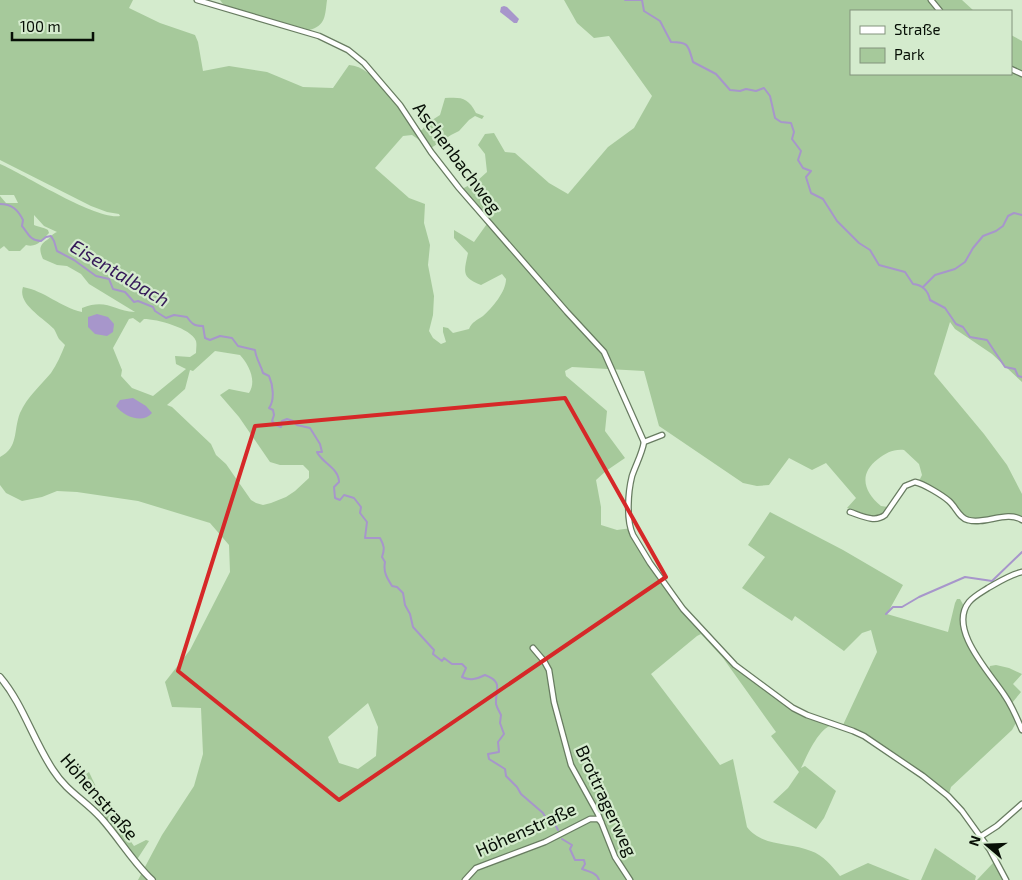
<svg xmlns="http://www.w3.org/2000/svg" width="1022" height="880" font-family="'Exo 2',sans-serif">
<rect width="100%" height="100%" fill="#d4ebcd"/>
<g fill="#a6c99b" fill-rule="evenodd">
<path d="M0,0H133L129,8L160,23L195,35L198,42L203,71L229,66L267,72L303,87L333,88L349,65C375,66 400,111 414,131L422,130L426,124L440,115L445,98C461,97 468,97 476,113L484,116L482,119L475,116L469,120L459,131L451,135L431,148L412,135L403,136L375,168L409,198L425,204L424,223L430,245L428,265L434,296L433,315L429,331L433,338L441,344L446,342L443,332V327L448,328L453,333L469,329C472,322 477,320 483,316C492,308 506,292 506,279L502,274L481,285C461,277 464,272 468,253L454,238V230L474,242L489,221L462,189L477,181L487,172L485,154L478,145L485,134L494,133L505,152L515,153L549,183L568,194L608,147L634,128L652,96L609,36L594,38L577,23L564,0H962L974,11H851V74H1011V35L1022,41V382L992,354L955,329L950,322L934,374L984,434L1007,465L1022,494V519L1015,515L967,519L954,504L919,481L922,475L919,464L904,450C893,449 886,453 878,459C858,474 864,492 881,506L888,507L883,515L874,517L847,508L856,498L826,463L812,470L789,458L769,485L757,486L743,483L659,426L644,371L572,367L565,371L566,376L607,411L605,431L625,458L606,471L596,480L601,507V525L617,530L632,528L652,562L669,587L693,617L733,660L794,706L808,713L834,721L832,725C818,729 807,756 801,768L805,766L836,791L824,818L816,829L773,802L788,788L799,772L771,736L776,732L723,658L701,634L697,636L651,674L720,765L733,759L747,827C762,847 790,842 811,851C823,855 832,866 840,876L868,863L910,880H138L162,835L194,786L203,754L201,708L172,707L165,682L190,650L230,572L229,545L210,523L138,501L77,492L57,491L42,497L22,501L6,493L0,485V457C19,447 13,431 20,413C27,397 40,386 51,373C57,364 61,355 65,345C63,343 61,341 59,339C57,336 56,332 54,329C44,318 17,304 23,287C45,291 60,307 82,312V308C107,298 113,311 135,312L89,284L81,274L67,266L57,265L43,259C39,250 39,245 47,240C51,237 52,234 57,232L44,226L34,215V225C39,227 43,227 48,230L49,233C42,240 37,248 26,245L20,251H9L4,246L0,249V196L6,203H18L14,195H0V164C26,175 95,220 120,216L119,214L107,212L91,206L0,160ZM133,318L140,323L144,319C157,319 191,328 196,341C197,345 196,349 196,353L190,357L175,356L176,364L186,369L153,396L132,388L121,376L122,370L113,348L129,319ZM215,351L240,355C249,365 257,381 249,393L229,389L220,395L239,417L270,462L280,465H303L309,471V478L295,491L286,497L271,503L263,505L256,503L251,500L226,464L216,455L211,444L172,407L167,405L185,389L190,370L193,371ZM368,703L378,727L376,756L358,769L339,763L328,737Z"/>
<path d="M220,0H327C325,15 326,26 309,30L227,6L223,4Z"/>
<path d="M770,512L843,550L903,585L887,614L948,632L955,603L957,599H960L965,608L963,632L1009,705L1017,721L1012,730L951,787L949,794L865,735L843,725L877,652L871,630L862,633L844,651L795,616L792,621L742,588L765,557L748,545Z"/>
<path d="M996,665L1009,668L1022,674L1013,684L1021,692L1012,703L989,670L990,666Z"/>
<path d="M89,772L104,804L134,846L146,840L149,841L138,858H135L101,814L102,813L94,801L82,777Z"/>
<path d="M935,848L976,876L975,880H921Z"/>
<path d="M993,863L997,864L1004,880H977Z"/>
</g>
<g fill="#a796cb">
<path d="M504,6L507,7L519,19L517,23H514L500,12L501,7Z"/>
<path d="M97,314L108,317L114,324L113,332L107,336L95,334L88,327V317Z"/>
<path d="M133,398L146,406L152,413C143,424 124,417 116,406L120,400Z"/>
</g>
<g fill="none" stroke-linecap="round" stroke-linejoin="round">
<g stroke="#a796cb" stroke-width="2">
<path d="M625,0H641"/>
<path d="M642,0L644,11L660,21L671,42C689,42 688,45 693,62L716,74L730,90L740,91L746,89L756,91L764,88L770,96L775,118L781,122L791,123L794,132L792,139L801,151L798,160L803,168L811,171L806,177L811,193L823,199L837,221L859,243L870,250L879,265L905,272L913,284C923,285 928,290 930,300L945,308L956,324L963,327L970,337L987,340L1005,367L1015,369L1018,376L1022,377"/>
<path d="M0,204C12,204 18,210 23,220L22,226C28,233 30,241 41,241L46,237L51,236L54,241L57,251L74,260L96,276L109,279L113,289L125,292L134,302L138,301L153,307L155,311L166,318L174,315L187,317C192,324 194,326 203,326L205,338L210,340L220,336L232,338L238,346L255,350C256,359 261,365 263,373L269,376C273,385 275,400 269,408L273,410L274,415L272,421L276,425L281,427L282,421L287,419L293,421L297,425L310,428L320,444L322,452H317C322,463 339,468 339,482L334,487L335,498L340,500L344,495L354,498L361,507L360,513L367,522L365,538H380C384,545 385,549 382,557L385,562C383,572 387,578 392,586L397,587L403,593L405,605L410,614L413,627L434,650L433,654L442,661L444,658L452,664H462L466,668L462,677C470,681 477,679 485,675C504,682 495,690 496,704C497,708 499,711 501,715L500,723L504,734L498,742L499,752L488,754L489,759L505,769L506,776L517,787L521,794L543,813L547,820L555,824L558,830"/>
<path d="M923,287L935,275L955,269L965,262L973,248L983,236L996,231L1003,226L1008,216L1014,213L1022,215"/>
<path d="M886,614L893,607H902L919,597L965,577L992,581L1022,552"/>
<path d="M562,839L572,845L570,849L575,860H584L585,864L582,869C588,871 597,873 599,880"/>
</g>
<defs>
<g id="minor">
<path d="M197,0L319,36L348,50L364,63L400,105L431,152L459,188L567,312L604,352L644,442"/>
<path d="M931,0L940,11"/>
<path d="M1011,69L1022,74"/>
<path d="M662,435L644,442C642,454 636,464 632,476C628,492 626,520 633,535L650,563L683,609L735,665L793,708L807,715L853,731L864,736L923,776L948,796L962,811L990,850L1006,880"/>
<path d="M850,512C862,516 875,523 885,515L905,486L915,482C924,484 942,495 949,501C956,507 959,518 968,520C985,525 1007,510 1022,520"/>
<path d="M1022,572C1009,575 999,582 988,588C982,592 974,596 969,602C947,629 991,674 1005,696C1012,706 1017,718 1022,730"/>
<path d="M533,648L544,661L549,670L554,702L571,765L598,814L615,857L630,880"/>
<path d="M980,837L997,826L1022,804"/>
<path d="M465,880L476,868L545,842L590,819H598L601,822"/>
</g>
<path id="tertiary" d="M0,677C23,704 33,740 53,770C67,792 85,800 101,818C119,838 132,861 152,880"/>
</defs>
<use href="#minor" stroke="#687c61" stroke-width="7"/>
<use href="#tertiary" stroke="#687c61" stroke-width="8"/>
<use href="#minor" stroke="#fff" stroke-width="4.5"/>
<use href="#tertiary" stroke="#fff" stroke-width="5.5"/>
</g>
<path fill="none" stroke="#d62828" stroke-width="4" stroke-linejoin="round" d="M565,398L666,577L339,800L178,671L255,426Z"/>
<g text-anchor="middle" stroke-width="4.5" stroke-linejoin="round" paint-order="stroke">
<g font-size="18" fill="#070f06" stroke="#d4ebcd">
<text transform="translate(457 158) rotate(53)" y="6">Aschenbachweg</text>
<text transform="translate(99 797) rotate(49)" y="6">Höhenstraße</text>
<text transform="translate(606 801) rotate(65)" y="6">Brottragerweg</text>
<text transform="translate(526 830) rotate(-24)" y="6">Höhenstraße</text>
</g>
<g font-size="19" font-style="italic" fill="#341858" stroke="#d4ebcd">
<text transform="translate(120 273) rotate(31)" y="7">Eisentalbach</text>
</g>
</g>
<rect x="850" y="10" width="162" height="65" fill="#d4ebcd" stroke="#82937d"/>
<rect x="860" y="26" width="25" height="8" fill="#ffffff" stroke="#82937d"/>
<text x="894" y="35" font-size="15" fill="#070f06">Straße</text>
<rect x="860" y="48" width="25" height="15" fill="#a6c99b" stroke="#82937d"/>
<text x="894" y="60" font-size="15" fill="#070f06">Park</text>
<g transform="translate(987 845) rotate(289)" stroke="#d4ebcd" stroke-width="4" paint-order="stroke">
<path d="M0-4L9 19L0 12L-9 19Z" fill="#070f06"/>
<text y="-8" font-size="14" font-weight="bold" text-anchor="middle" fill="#070f06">N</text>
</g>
<path d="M12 32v8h81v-8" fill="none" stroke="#070f06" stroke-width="2.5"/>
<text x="20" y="32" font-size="15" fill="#070f06" stroke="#d4ebcd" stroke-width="4" paint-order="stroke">100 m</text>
</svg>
